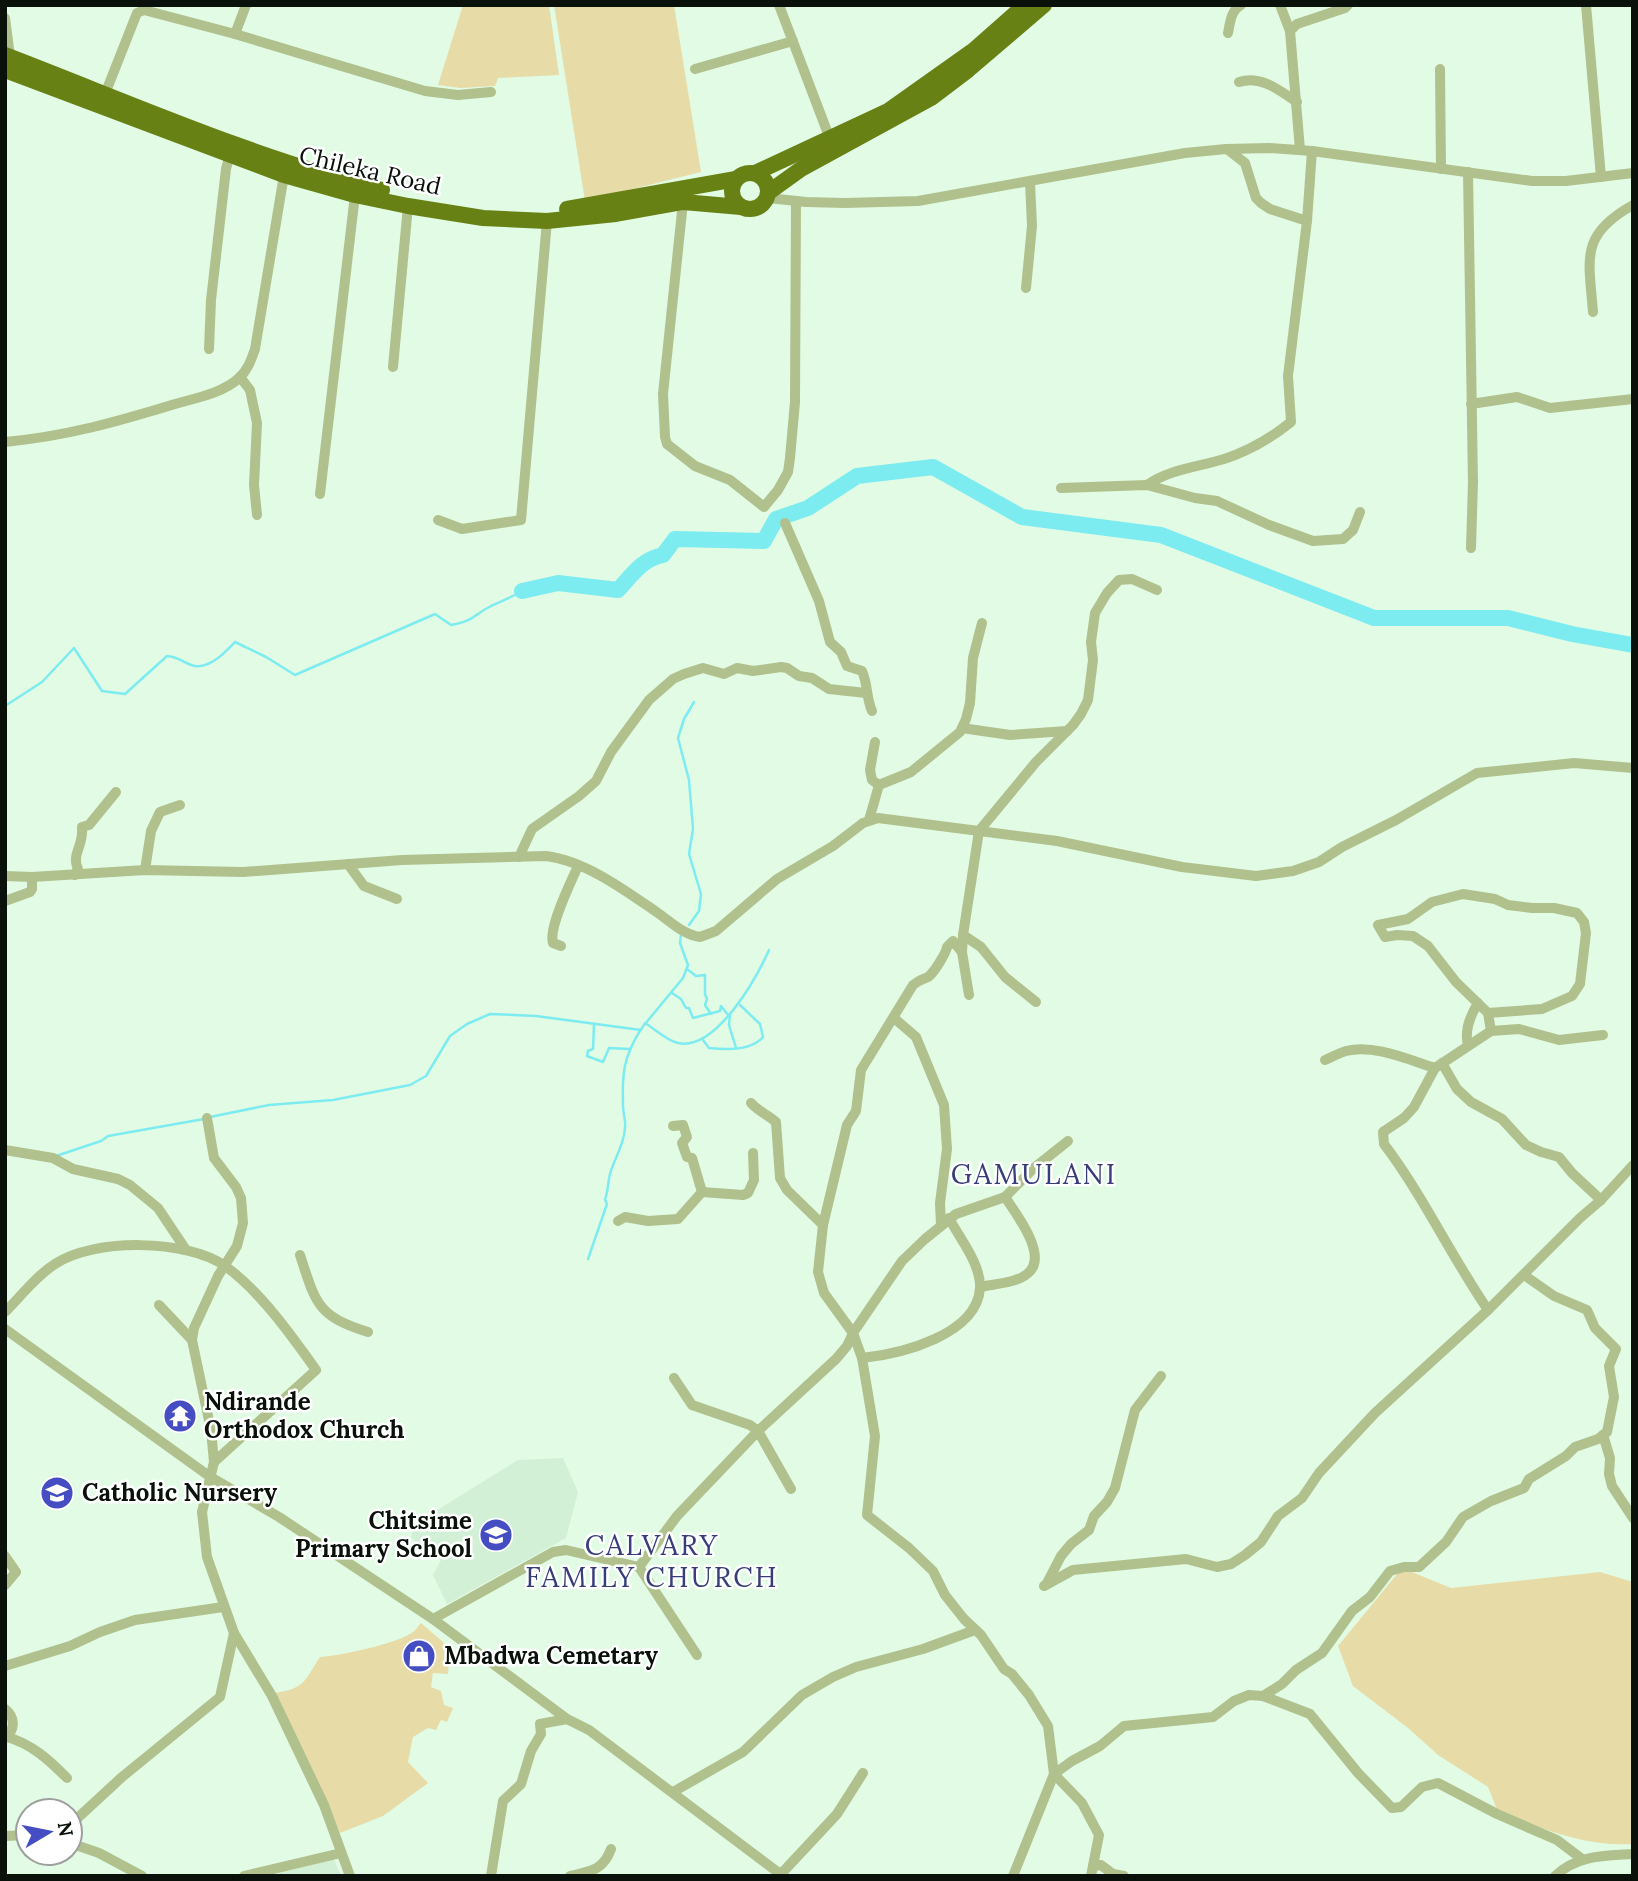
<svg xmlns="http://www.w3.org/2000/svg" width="1638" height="1881" font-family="Lora,serif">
<rect width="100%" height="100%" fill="#e2fbe5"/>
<g fill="#d2f0d5">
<path d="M563,1458L578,1492L566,1538L447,1604L433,1575L441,1560L411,1538L413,1525L518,1460Z"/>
<path d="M334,1859L341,1876H268Z"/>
</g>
<g fill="#e7dca8">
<path d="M463,5H549L559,75L498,78L495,86L460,88L438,85Z"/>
<path d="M554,5H674L701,172L585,201Z"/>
<path d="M1402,1568L1451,1588L1600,1572L1633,1582V1844C1585,1847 1542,1828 1498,1812L1488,1787L1438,1755L1408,1728L1353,1686L1338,1646Z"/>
<path d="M421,1623L450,1648L448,1674L433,1673L431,1687L441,1691L444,1705L453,1708L447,1722L441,1720L436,1730L428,1728L413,1737L408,1762L428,1783L383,1816L340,1833L275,1693C306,1688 304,1681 320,1657C339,1656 399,1643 413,1632C416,1630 418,1626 421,1623Z"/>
</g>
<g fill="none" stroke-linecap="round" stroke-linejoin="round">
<g stroke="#7decf0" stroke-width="2.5">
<path d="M5,706L42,682L74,648L102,691L125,694L167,656C180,657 185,664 195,666C211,668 225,652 235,642L266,657L295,675L435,614L451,625C475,621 473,615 491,606C502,601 512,597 522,591"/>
<path d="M689,925L699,911L701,894L689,854L693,829L689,780L678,738L684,719L694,702"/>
<path d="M687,969L696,976L705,975V994L707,999L705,1005L711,1014"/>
<path d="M672,993L681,999L686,1008H689L693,1018L720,1011L721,1006L728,1015"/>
<path d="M730,1014L729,1025L736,1048"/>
<path d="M645,1024L683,978L688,965L680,943L681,935"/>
<path d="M594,1025L593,1049L588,1051L587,1056L603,1062L609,1048L630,1049"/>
<path d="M703,1040L709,1048C726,1050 751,1051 763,1037L760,1024L740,1005"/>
<path d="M210,1117L269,1105L333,1100L410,1085L426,1076L450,1036L467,1024L490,1014L536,1016L641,1030L645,1023C655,1029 667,1041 678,1043C716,1051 756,979 769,950"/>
<path d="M56,1156L101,1141L108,1136L204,1119"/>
<path d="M588,1259L607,1204L605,1200C608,1191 608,1182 610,1174C615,1157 624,1145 625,1128C626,1120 623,1114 623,1106C622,1073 623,1058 641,1029"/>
</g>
<path stroke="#7decf0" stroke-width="16" d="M522,591L558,583L618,590C632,575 642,559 663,555L675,539L764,541L776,519L808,508L857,476L933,467L1022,517L1161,535L1374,618H1508L1572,634L1633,645"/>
<g stroke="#b0c18d" stroke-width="10">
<path d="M779,5L830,139"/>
<path d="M1280,5L1290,31"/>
<path d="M1586,5L1601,177"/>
<path d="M5,18L10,57"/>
<path d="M1228,33C1230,23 1231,10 1241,5"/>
<path d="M235,34L246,5"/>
<path d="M695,69L793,41"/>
<path d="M1440,69L1441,169"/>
<path d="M1239,82C1261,75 1279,90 1297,102"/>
<path d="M105,94L137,13L144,10L235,34L425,91L458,95L491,92"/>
<path d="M1227,149L1245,163L1256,198L1261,203L1270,209L1307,221"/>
<path d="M1300,150L1290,31L1297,24L1345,8L1348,5"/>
<path d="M1468,172L1473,482L1471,548"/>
<path d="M768,198L806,202L845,203L918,201L1185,153L1226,149L1269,148L1312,151L1532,181H1566L1633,173"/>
<path d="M683,202L663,394L665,437L667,444L695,466L730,480L764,507L778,490L788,472L790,458L795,402L796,201"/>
<path d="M1026,288L1032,226L1030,182"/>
<path d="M1593,312C1589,259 1579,235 1633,205"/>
<path d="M209,349L211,300L226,169L230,154"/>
<path d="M393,367L408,206"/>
<path d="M240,377L250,390L257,423L254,485L257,515"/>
<path d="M1471,404L1517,397L1550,408L1633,399"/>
<path d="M5,442C67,436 116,422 175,404C196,398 223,393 239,378C248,370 251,360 255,349L284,175"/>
<path d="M1147,485C1170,469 1198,467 1224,459C1249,451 1271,438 1291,422L1288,376L1307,221L1312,151"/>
<path d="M1061,488L1147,485L1195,498L1217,501L1269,525L1313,541L1343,539L1353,530L1360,512"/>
<path d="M320,494L355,195"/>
<path d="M438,520L462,529L521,520L547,221"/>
<path d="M785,523L819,601L830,642L841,652L847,666L862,671C868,684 866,698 872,711"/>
<path d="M962,728L1010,735L1067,731"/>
<path d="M875,742L870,770L872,780L879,785"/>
<path d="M879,785L911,772L960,732L966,719L970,703L973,658L982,623"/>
<path d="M869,820L879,785"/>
<path d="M519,857L532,829L579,796L596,781L611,752L649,700L673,679L684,674L703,668L724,674L737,668L753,671L781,667L787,668L799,676L812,678L829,689L866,693"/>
<path d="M348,864L364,886L397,899"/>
<path d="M145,870L151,831L160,812L180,805"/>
<path d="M75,875L78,869C71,853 84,847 82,827L89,825L116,792"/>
<path d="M5,876L32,877L145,870L243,872L402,860L546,856C586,861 626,891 658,913C671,922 684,935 700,937L716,931L777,879L833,846L863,823L878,818L1057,841L1182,867L1256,876L1293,871L1319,862L1342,847L1396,820L1477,773L1574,763L1633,768"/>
<path d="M5,901L30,892L32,889V877"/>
<path d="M963,935L981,947L1005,977L1036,1002"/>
<path d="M561,946L553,943C548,928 571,882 578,866"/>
<path d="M962,952L953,941L947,947C946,953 934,973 928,977C922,980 919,980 913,985L861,1070L856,1111L847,1125L823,1225L818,1272L824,1293L853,1333L862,1358L875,1436L867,1515L909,1548L933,1571L945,1595L964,1619L981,1635L1004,1669L1012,1674L1029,1695L1048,1726L1054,1774L1082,1803L1099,1835L1091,1876"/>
<path d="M969,995L962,952L963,935L979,831L1036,762L1073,725L1081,714L1088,700L1093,660L1091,642L1095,613L1107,593L1119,580L1132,579L1157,590"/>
<path d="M1488,1013L1542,1009L1572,996L1580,984L1586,933L1584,922L1577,913L1554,908H1532L1508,905L1495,899L1463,894L1432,902L1408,919L1378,925L1385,937L1397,935L1413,936L1428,946L1456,982L1488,1013L1491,1031"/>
<path d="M894,1018L916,1037L944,1105L947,1149L940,1203L941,1225"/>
<path d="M1468,1045C1464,1030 1470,1016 1478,1003"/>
<path d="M1325,1060C1332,1057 1339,1053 1346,1051C1374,1044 1409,1060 1435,1068"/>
<path d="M1442,1063L1457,1089L1471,1102L1502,1119L1526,1145L1541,1152L1559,1157L1572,1173L1601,1200"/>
<path d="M751,1103C759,1112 767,1114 776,1122L780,1178L787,1190L823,1225"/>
<path d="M207,1118L214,1158L236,1187L241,1198L243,1223L237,1246L218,1276L194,1328L192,1340L211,1430L214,1462L202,1512L207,1557L234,1633L272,1696L302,1759L324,1805L350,1876"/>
<path d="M673,1126L683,1125L687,1137L682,1143L687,1157L692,1158L702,1192"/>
<path d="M5,1150L53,1158L73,1169L118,1179L130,1185L158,1208L186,1250"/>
<path d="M618,1221L625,1217L648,1221L678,1219L702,1192L743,1195L748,1193L754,1180L753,1153"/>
<path d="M300,1255C316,1304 317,1316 368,1332"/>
<path d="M980,1287C994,1284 1016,1283 1027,1274C1050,1257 1016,1214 1005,1197"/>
<path d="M159,1305L192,1340"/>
<path d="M1488,1310C1451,1256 1424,1197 1384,1144L1383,1132L1404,1118L1414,1107L1435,1068L1491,1031L1519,1029L1559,1040L1603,1035"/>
<path d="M5,1312C21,1296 36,1276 55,1264C93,1238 187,1239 225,1266C259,1290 292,1336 316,1370L214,1462"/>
<path d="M5,1329L209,1476L279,1517L433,1619L567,1719L589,1730L783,1876"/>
<path d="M862,1358C901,1354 977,1335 980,1288C981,1264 960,1239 949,1218"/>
<path d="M674,1378L692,1405L750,1425L758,1431L791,1489"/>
<path d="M1603,1435L1610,1458L1609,1474L1612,1486L1633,1518"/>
<path d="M5,1556L16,1572L5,1585"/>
<path d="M639,1567L697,1655"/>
<path d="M1046,1585L1061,1556L1071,1544L1089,1530L1094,1516L1107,1502L1115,1488L1135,1410L1161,1376"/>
<path d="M1044,1586L1073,1570L1186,1559L1217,1567L1231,1564L1245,1555L1261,1542L1278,1516L1302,1498L1319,1473L1375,1413L1488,1310L1580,1218L1601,1200L1633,1165"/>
<path d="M433,1619L553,1552L566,1550L639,1567L677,1516L758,1431L836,1359L847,1346L853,1333L902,1261L925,1239L956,1214L1005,1197L1034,1168L1068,1141"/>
<path d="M5,1666L70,1646L100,1632L135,1620L223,1607"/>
<path d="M1263,1696L1282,1684L1296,1670L1322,1653L1352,1611L1370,1597L1390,1571L1404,1567H1419L1446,1542L1463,1517L1491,1501L1524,1488L1529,1479L1566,1456L1575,1447L1598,1439L1607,1432L1614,1397L1609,1366L1616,1349L1595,1328L1587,1310L1554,1296L1524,1275"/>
<path d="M5,1709C15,1717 16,1730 5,1737"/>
<path d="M7,1737C32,1744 49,1760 67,1778"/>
<path d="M673,1792L743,1752L802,1695L833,1677L856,1667L923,1649L975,1630"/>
<path d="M70,1825L122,1777L220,1697L234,1633"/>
<path d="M5,1836L28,1835"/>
<path d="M70,1843L99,1853L142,1876"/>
<path d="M1093,1866L1101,1865L1113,1874L1124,1876"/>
<path d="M781,1874L837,1814L863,1773"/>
<path d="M244,1876L341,1853"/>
<path d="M491,1876L503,1801L521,1784L531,1751L541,1734L540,1724L567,1719"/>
<path d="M570,1876C590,1871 603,1871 611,1849"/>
<path d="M1013,1876L1054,1774L1072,1761L1100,1746L1124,1726L1213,1717L1234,1701L1249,1695L1263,1696L1310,1714L1358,1773L1392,1808L1401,1807L1422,1787L1438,1783L1497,1814L1557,1840L1582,1859"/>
<path d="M1555,1876C1577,1855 1604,1856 1633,1854"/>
</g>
<g stroke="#688115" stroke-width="16">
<path d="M5,55C128,102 253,158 382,190"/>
<path d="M5,70L284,175L355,195L408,206L483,218L547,221L616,214L683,202L741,207"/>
<circle cx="750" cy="191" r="18"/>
<path d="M755,173L888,111L974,50L1025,5"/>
<path d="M769,192L801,169L931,98L968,70L1044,5"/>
<path d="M567,209L736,179"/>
</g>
</g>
<defs>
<symbol id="temple-disc" viewBox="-11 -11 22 22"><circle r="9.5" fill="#444dc2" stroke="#fff"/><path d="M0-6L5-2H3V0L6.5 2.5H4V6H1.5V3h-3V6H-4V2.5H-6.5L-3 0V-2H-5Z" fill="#fff"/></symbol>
<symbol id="school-disc" viewBox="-11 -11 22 22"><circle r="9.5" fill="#444dc2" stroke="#fff"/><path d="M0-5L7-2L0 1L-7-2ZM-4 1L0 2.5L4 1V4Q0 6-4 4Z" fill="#fff"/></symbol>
<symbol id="shop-disc" viewBox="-11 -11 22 22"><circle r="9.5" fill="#444dc2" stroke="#fff"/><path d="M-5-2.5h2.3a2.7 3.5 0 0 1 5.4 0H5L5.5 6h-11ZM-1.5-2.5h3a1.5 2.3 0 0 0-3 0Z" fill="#fff"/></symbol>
</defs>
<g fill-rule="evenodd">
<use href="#temple-disc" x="161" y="1397" width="38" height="38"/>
<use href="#school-disc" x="38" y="1474" width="38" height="38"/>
<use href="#school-disc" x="477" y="1516" width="38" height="38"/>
<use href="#shop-disc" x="400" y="1637" width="38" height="38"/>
</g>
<g text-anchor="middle" stroke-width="5" stroke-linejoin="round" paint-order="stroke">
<g font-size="24" fill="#09110a" stroke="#fff">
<text transform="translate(370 171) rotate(13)" y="8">Chileka Road</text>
</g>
<g font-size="24" font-weight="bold" fill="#09110a" stroke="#fff" text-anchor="start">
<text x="204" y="1410">Ndirande<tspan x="204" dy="28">Orthodox Church</tspan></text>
<text x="82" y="1501">Catholic Nursery</text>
<text x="472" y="1529" text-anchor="end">Chitsime<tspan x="472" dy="28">Primary School</tspan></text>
<text x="444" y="1664">Mbadwa Cemetary</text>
</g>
<g font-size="28" letter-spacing="2" fill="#353e79" stroke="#fff">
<text x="1034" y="1184">GAMULANI</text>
<text x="652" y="1555">CALVARY<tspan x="652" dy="32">FAMILY CHURCH</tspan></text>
</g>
</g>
<rect width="1638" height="1881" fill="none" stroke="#09110a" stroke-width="14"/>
<g transform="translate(49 1832) rotate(80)"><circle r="33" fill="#ffffff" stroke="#9da09d" stroke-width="2"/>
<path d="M0-5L12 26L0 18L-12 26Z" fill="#444dc2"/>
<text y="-10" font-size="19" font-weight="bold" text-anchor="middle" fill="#09110a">N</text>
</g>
</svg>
